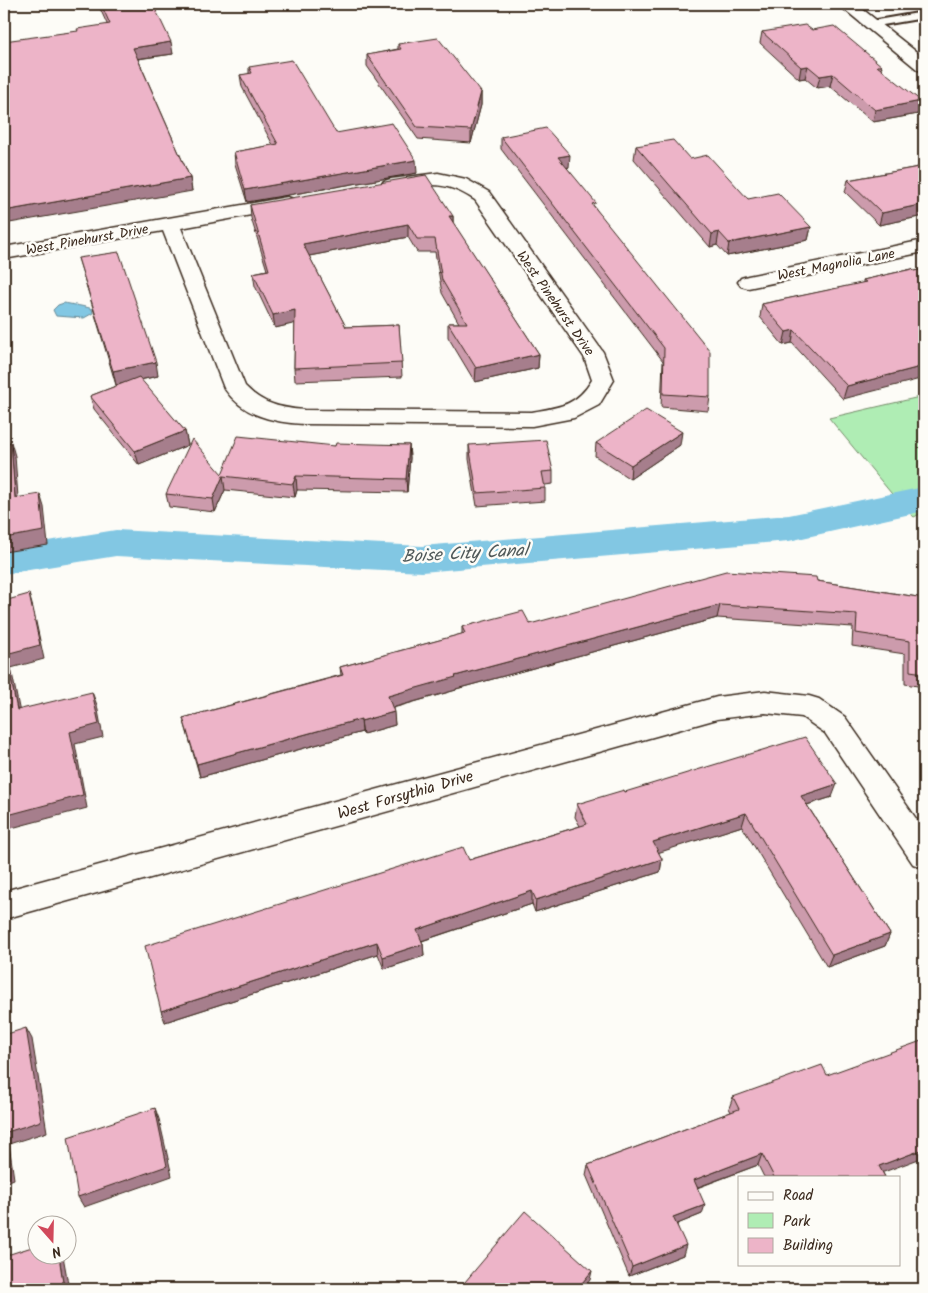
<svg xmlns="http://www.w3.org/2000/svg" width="928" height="1293" font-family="Kalam,sans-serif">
<rect width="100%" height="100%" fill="#fdfcf7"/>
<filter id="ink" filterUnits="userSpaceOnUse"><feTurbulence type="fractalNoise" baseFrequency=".02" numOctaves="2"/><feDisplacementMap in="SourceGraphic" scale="10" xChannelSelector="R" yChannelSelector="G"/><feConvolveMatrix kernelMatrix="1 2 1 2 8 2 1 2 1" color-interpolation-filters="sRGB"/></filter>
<g filter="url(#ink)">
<path fill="#afedb4" stroke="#758c69" d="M924,396V512L914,517L901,505L829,418Z"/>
<path fill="#82c7e3" stroke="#668894" d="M64,303C69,304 89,307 92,309L93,313L84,318L56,316L53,310L58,305Z"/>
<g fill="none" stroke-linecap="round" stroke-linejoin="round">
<path fill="#82c7e3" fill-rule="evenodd" d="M924,487V511L789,541L422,572L116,556L4,574V548L116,530L422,546L789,515Z"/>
<defs>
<path id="service" d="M924,12V18L871,27L866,24L871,21Z"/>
<g id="minor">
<path d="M838,4H856L924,58V71L918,70Z"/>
<path d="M438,173L466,179L489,192L603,352L614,380L599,405L574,418L532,426L304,424C272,422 243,416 224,388L163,231L4,259V247L287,197L294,199L297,203L294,207L181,228L245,386C262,404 280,408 304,410L532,412C560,407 576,406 592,380L584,357L475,200C454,186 437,182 412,187C402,189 394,191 384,189L381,185L384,181L391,179Z"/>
<path d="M924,240V252L748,288L741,286L738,282L741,278L748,276Z"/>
<path d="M765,691L809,696L819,699L845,717L924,830V868L913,864L825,733L802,717L765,713L717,719L4,919V891L717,697Z"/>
</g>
</defs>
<use href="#service" stroke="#3b2a1e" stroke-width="4"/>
<use href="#minor" stroke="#3b2a1e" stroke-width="3"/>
<use href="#service" fill="#fdfcf7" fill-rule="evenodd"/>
<use href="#minor" fill="#fdfcf7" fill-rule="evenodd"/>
</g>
<g fill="#cc9bac" stroke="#3b2a1e">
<path d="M98,4H153L173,54L138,59L190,178L192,191L107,24Z"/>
<path d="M812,30L882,66L881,69L918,114L873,122L830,86L817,88L805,78L799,79L760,43L762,32Z"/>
<path d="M398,44L481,92V105L471,143L418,139L367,66V55L398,49Z"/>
<path d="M249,67L336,133L417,173L247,202L235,164L234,152L273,145L242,87L240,75L249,74Z"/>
<path d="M501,137L569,167L567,168L596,209L710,397L708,411L661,407L663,361L501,149Z"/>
<path d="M636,146L690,159L748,199L811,227L808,240L727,256L717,245L710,247L634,159Z"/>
<path d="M924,166V216L879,225L845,192L848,180Z"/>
<path d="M250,205L453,216V223L539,354L538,368L475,382L448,337V323H459L442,293L435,252H417L408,237L309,256L346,327L399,325L402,377L295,381L294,368L295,323L275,328L255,286L253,273L267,270L251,218Z"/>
<path d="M78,258L158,376L140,380L185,431L188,445L139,465L94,409L90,396L124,383L116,385L82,271Z"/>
<path d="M912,269L843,399L792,343L783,345L760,317L762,304L863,283V280Z"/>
<path d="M596,443L680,445L630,479L595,456Z"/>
<path d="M409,445L410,458L407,492L297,490L295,497L225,490L215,512L169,507L166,494L222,474L335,446Z"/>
<path d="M469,445L553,471V484L545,485V501L477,506L469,459Z"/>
<path d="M817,581L924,598V687L905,684V654L852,646L853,627L717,618L456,689V690L393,708L395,725L363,734L362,732L200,777L183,718L341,675L340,667L462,634V627L530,624Z"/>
<path d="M625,792L832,797L807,805L890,934L885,946L827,967L742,826L658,852L662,859L660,872L535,912L532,904L422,941L423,944L424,956L384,969L378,954L165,1022L469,860L580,826L575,817L577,804Z"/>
<path d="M733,1097L883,1173L885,1177H764L758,1165L697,1188L702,1214L677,1224L683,1255L629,1276L586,1175L588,1165L731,1112L729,1108Z"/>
</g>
<g fill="#a67e8c" stroke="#3b2a1e">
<path d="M171,42L173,54L135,59L133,48Z"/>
<path d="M808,66L805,78L799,79L801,67Z"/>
<path d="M833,74L830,86L817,88L820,76Z"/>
<path d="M481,92V105L471,143V130Z"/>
<path d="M921,101L918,114L873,122L875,110Z"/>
<path d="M570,155L569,167L558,170V157Z"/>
<path d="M416,160L417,173L247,202L245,190Z"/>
<path d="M190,178L192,191L4,224V211Z"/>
<path d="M924,204V216L879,225L882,213Z"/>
<path d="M449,216H453V228Z"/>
<path d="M408,224V237L304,257L303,244Z"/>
<path d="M811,227L808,240L727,256L729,243Z"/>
<path d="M719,232L717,245L710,247L712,234Z"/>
<path d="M295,310L297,323L275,328L273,315Z"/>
<path d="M794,330L792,343L783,345L786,332Z"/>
<path d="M539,354L538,368L475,382L476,368Z"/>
<path d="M156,362L158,376L116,385L113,371Z"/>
<path d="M924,366V378L843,399L847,386Z"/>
<path d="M185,431L188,445L139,465L135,451Z"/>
<path d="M682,432L680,445L630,479L631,465Z"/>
<path d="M11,442L15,456L19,511L15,498Z"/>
<path d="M409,445L410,458L407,492L406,479Z"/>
<path d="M223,476L225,490L215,512L213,499Z"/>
<path d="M296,476L297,490L295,497L293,484Z"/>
<path d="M40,494L44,507L48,545L4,552V538Z"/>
<path d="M29,594L33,608L44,659L11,668L22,723L17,710L6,654Z"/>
<path d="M720,605L717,618L456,689V690L388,709V696L455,676Z"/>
<path d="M92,692L97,705L103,737L75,744L87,808L4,830V816L70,732Z"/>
<path d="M394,712L395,725L363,734L361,721Z"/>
<path d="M361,719L362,732L200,777L197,764Z"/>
<path d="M837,784L832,797L797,808L801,796Z"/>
<path d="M746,813L742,826L651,855L653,842Z"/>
<path d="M662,859L660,872L535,912L536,900Z"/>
<path d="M532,891V904L418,942L417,930Z"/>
<path d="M890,934L885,946L827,967L832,955Z"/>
<path d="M377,942L378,954L165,1022L161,1011Z"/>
<path d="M423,944L424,956L384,969L383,957Z"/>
<path d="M26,1028L32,1039L47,1132L9,1144L14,1179L4,1183V1133Z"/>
<path d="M155,1108L159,1119L172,1176L84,1207L78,1197Z"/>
<path d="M924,1149V1157L873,1176L879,1166Z"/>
<path d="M762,1154L758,1165L690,1190L694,1180Z"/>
<path d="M705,1205L702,1214L670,1227L673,1217Z"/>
<path d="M686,1245L683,1255L629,1276L632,1267Z"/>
<path d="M59,1256H63L69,1289H64Z"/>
<path d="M592,1271L590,1280L583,1289H577Z"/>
</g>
<g fill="#edb4c8" stroke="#3b2a1e">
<path d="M101,4H153L171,42L133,48L190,178L4,211V41L78,31L77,29L110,24Z"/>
<path d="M805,25L812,30L834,26L882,66H877L921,101L875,110L833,74L820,76L808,66L801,67L762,32Z"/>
<path d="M438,38L481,92L471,130L417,127L367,55L401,49L398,44Z"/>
<path d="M292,60L336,133L392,123L416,160L245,190L234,152L278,144L240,75L252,73L249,67Z"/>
<path d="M546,128L570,155L558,157L596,203L592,204L710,351V397L663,394L664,348L501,137Z"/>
<path d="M673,140L690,159L708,155L748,199L778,193L811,227L729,243L719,232L712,234L636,146Z"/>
<path d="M924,166V204L882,213L848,180Z"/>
<path d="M426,175L453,216H449L539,354L476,368L448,323H467L442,280L435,239H417L408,224L303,244L346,327L399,325L402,363L294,368L295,310L273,315L253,273L269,270L250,205Z"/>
<path d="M119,252L156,362L113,371L78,258Z"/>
<path d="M912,269L914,271L924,269V366L847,386L794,330L786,332L762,304L866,282L863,280Z"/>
<path d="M139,377L185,431L135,451L90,396Z"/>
<path d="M646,410L682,432L631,465L596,443Z"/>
<path d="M238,436L335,446L336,443L409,445L406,479L296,476L293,484L223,476L213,499L166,494L192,439L222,474Z"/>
<path d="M546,440L553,471L542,472L545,488L477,493L469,445Z"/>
<path d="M11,442L15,498L40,494L44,531L4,538V443Z"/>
<path d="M726,571L816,577L817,581L924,598V673L910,671V641L856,633L857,614L720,605L455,676L456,677L388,696L394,712L361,721V719L197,764L183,718L343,675L340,667L465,633L462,627L523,611L530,624Z"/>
<path d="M29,594L40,645L6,654L17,710L92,692L99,724L70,732L83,795L4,816V601Z"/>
<path d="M805,737L837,784L801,796L890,934L832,955L746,813L653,842L662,859L536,900L532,891L417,930L423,944L383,957L377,942L161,1011L145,946L463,847L469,860L587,824L577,804L624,790L625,792Z"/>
<path d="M26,1028L41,1121L4,1133V1035Z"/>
<path d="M924,1040V1149L879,1166L885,1177H774L762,1154L694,1180L705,1205L673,1217L686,1245L632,1267L588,1165L739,1109L733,1097L822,1065L827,1075Z"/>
<path d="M155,1108L167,1166L78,1197L68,1137Z"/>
<path d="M4,1142L7,1169L4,1170Z"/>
<path d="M525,1211L592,1271L577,1289H459Z"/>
<path d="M38,1245V1256H59L64,1289H4V1256Z"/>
</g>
</g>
<g text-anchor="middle" stroke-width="5" stroke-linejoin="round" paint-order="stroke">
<g font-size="14" fill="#3b2a1e" stroke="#fdfcf7">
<text transform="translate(87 239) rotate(-10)" y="5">West Pinehurst Drive</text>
<text transform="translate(836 264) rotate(-11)" y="5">West Magnolia Lane</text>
<text transform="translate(556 303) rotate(55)" y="5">West Pinehurst Drive</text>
</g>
<g font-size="16" fill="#3b2a1e" stroke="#fdfcf7">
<text transform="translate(405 794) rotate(-16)" y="6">West Forsythia Drive</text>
</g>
<g font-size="18" font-style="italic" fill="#505959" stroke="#fdfcf7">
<text transform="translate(465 553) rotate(-3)" y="6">Boise City Canal</text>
</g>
</g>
<rect width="928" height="1293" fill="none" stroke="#fdfcf7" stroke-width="20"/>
<rect x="10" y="10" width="908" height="1273" fill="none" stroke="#3b2a1e" stroke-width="2" filter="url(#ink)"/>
<rect x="738" y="1176" width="162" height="90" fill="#fdfcf7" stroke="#afa8a0"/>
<rect x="748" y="1192" width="25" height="8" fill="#fdfcf7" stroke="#afa8a0"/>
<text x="783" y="1200" font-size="15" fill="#3b2a1e">Road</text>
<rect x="748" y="1213" width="25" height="15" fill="#afedb4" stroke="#afa8a0"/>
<text x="783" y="1226" font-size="15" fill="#3b2a1e">Park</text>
<rect x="748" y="1238" width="25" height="15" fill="#edb4c8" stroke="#afa8a0"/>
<text x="783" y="1250" font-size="15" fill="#3b2a1e">Building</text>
<g transform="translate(52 1240) rotate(160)"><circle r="24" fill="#fdfcf7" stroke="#afa8a0"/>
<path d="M0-4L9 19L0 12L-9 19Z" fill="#d1495b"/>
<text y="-8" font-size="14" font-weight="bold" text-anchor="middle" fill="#3b2a1e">N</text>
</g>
</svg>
